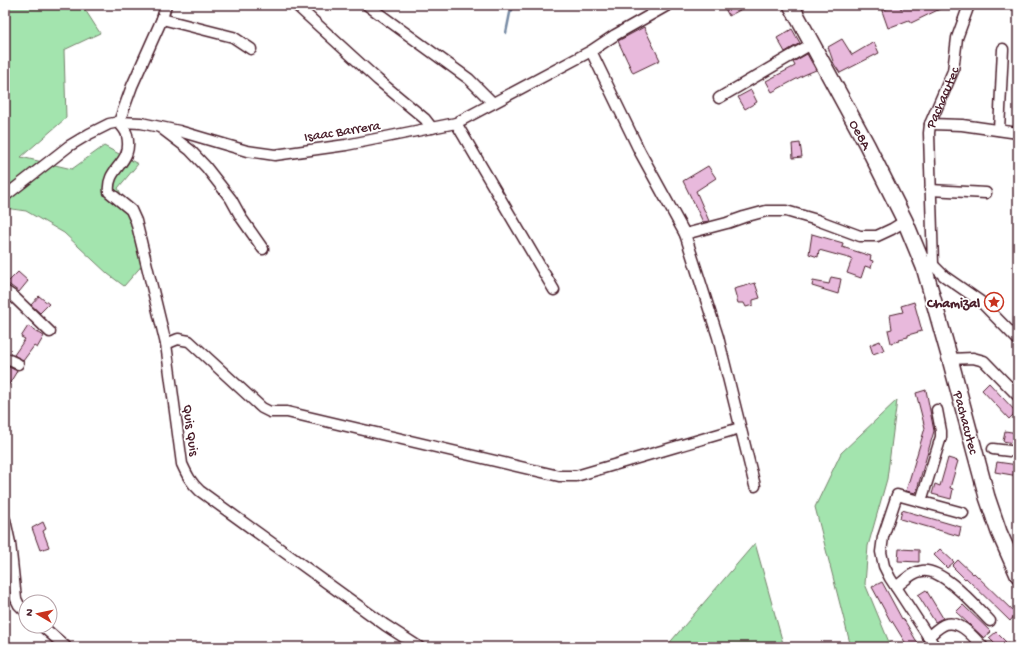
<svg xmlns="http://www.w3.org/2000/svg" width="1023" height="652" font-family="'Gochi Hand',sans-serif">
<rect width="100%" height="100%" fill="#fff"/>
<filter id="ink" filterUnits="userSpaceOnUse"><feTurbulence type="fractalNoise" baseFrequency=".025" numOctaves="2"/><feDisplacementMap in="SourceGraphic" scale="8" xChannelSelector="R" yChannelSelector="G"/><feConvolveMatrix kernelMatrix="1 2 1 2 8 2 1 2 1" color-interpolation-filters="sRGB"/></filter>
<g filter="url(#ink)">
<g fill="#a3e4ae" stroke="#76826c">
<path d="M5,5H82L100,33L64,50L66,118L21,157L72,169L104,146L138,164L118,188L151,255L124,286L108,274L64,233L26,211L5,208Z"/>
<path d="M897,400L887,479L868,546L865,584L891,647H851L815,507L841,453Z"/>
<path d="M755,543L784,647H666Z"/>
</g>
<g fill="none" stroke-linecap="round" stroke-linejoin="round">
<path stroke="#768aa4" stroke-width="2.5" d="M506,33L510,13L515,5"/>
</g>
<g fill="#e8b9dc" stroke="#4a1f2b">
<path d="M723,5H749L729,16Z"/>
<path d="M895,5H899L901,9L906,5H948L911,23L909,20L888,28L882,11Z"/>
<path d="M644,27L660,60L633,73L618,41Z"/>
<path d="M792,29L800,43L785,52L777,38Z"/>
<path d="M842,39L852,55L874,42L879,53L840,73L834,64L828,47Z"/>
<path d="M807,54L816,70L804,75L772,92L766,81L795,66L793,62Z"/>
<path d="M751,90L757,102L745,109L738,97Z"/>
<path d="M800,143L802,157L793,158L792,144Z"/>
<path d="M708,166L716,178L696,191L709,221L703,222L683,181Z"/>
<path d="M812,234L843,243L842,247L871,256L870,260L873,261L871,268L865,266L861,278L847,273L852,259L819,250L818,257L809,254Z"/>
<path d="M18,272L28,281L19,292L7,283Z"/>
<path d="M831,277L841,279L838,294L812,286L813,281L829,284Z"/>
<path d="M755,283L760,298L753,300V305L746,307L744,303H738L734,289Z"/>
<path d="M39,296L49,304L40,313L31,305Z"/>
<path d="M914,302L922,331L908,335V337L899,339L900,341L891,343L888,330L892,329L890,315L903,312L901,306Z"/>
<path d="M28,326L44,336L37,348L34,346L23,361L14,355L25,339L21,337Z"/>
<path d="M880,341L884,350L873,354L870,345Z"/>
<path d="M7,366L17,371L5,391V370Z"/>
<path d="M989,383L1016,412L1009,419L982,390Z"/>
<path d="M926,390L934,431L916,493L906,491L925,428L916,393Z"/>
<path d="M1005,431L1018,433V444L1003,441Z"/>
<path d="M948,458L958,461L950,488L953,489L951,499L932,494L935,484L940,486Z"/>
<path d="M997,462L1018,465V476L995,472Z"/>
<path d="M902,510L961,527L959,536L900,519Z"/>
<path d="M43,522L46,529L43,531L49,547L40,550L32,528Z"/>
<path d="M899,549L919,550V562L898,561Z"/>
<path d="M940,549L954,562L947,568L934,555Z"/>
<path d="M958,560L973,574L974,573L1016,614L1010,621L966,578L965,579L952,566Z"/>
<path d="M882,582L902,619L903,618L920,647H908L892,621L891,622L872,587Z"/>
<path d="M926,590L943,618L935,622L918,595Z"/>
<path d="M963,605L991,632L984,638L956,612Z"/>
<path d="M996,632L1011,647H998L989,638Z"/>
</g>
<g fill="none" stroke-linecap="round" stroke-linejoin="round">
<defs>
<g id="street">
<path d="M296,5L378,80L425,119L432,128"/>
<path d="M367,5L469,79L493,103"/>
<path d="M162,19L233,37L251,49"/>
<path d="M591,51L640,152L685,234L718,337L755,486"/>
<path d="M719,98L813,43"/>
<path d="M119,122C121,126 126,130 127,135C134,165 106,166 109,192L131,210L136,221L166,344L182,464C187,475 191,483 200,491L385,625L419,647"/>
<path d="M119,122L132,86L162,19L166,5"/>
<path d="M456,123L554,290"/>
<path d="M930,124L962,125L1018,133"/>
<path d="M161,128L190,150L206,167L231,199L242,219L263,249"/>
<path d="M999,130L1003,49"/>
<path d="M930,190L986,193"/>
<path d="M5,196L69,146L89,134L109,124L119,122L141,123L179,131L247,151L275,155L346,145L456,123L591,51L615,35L668,5"/>
<path d="M685,234L727,223L744,217L766,211H786L817,220L860,236H877L892,229L905,221"/>
<path id="s1" d="M933,265L929,133L930,124L953,71L957,38L969,5"/>
<path d="M927,266L933,265L944,276L980,301L1018,340"/>
<path d="M5,291L14,297L50,332"/>
<path d="M166,344L178,339L189,341L262,408L270,412H287L559,476H576L740,428"/>
<path d="M5,358L18,364"/>
<path d="M950,359L973,358L984,361L1018,396"/>
<path d="M993,449L1018,452"/>
<path d="M921,501L941,437V431L937,410"/>
<path d="M5,520L10,543L16,599L19,605L26,612"/>
<path d="M896,587C904,581 912,572 922,571C943,568 976,607 990,621"/>
<path d="M42,626L66,647"/>
<path d="M928,637C933,633 939,626 946,624C961,620 974,638 983,647"/>
<path d="M935,647L890,578L884,566L881,552L883,537L897,495L963,513"/>
</g>
<g id="secondary">
<path id="s2" d="M791,5L867,145L905,221L924,267L950,359L987,497L999,532L1018,575"/>
</g>
</defs>
<use href="#street" stroke="#4a1f2b" stroke-width="13"/>
<use href="#secondary" stroke="#4a1f2b" stroke-width="18"/>
<use href="#street" stroke="#fff" stroke-width="10"/>
<use href="#secondary" stroke="#fff" stroke-width="15"/>
</g>
</g>
<defs>
<symbol id="sight-ring" viewBox="-11 -11 22 22"><circle r="9.5" fill="#fff" stroke="#c8321e" stroke-width="1.5"/><path d="M0-6L1.8-2.2L6-1.7L2.9 1.2L3.7 5.4L0 3.3L-3.7 5.4L-2.9 1.2L-6-1.7L-1.8-2.2Z" fill="#c8321e"/></symbol>
</defs>
<g fill-rule="evenodd">
<use href="#sight-ring" x="983" y="291" width="22" height="22"/>
</g>
<g text-anchor="middle" stroke-width="3.5" stroke-linejoin="round" paint-order="stroke">
<g font-size="14" fill="#4a1f2b" stroke="#fff">
<text dy="5" stroke="none"><textPath href="#s1" startOffset="170">Pachacutec</textPath></text>
<text transform="translate(342 130) rotate(-9)" y="5">Isaac Barrera</text>
<text dy="5" stroke="none"><textPath href="#s2" startOffset="147">Oe8A</textPath></text>
<text dy="5" stroke="none"><textPath href="#s2" startOffset="455">Pachacutec</textPath></text>
<text transform="translate(192 430) rotate(82)" y="5">Quis Quis</text>
</g>
<g font-size="14" font-weight="bold" fill="#4a1f2b" stroke="#fff" text-anchor="end">
<text x="980" y="307">Chamizal</text>
</g>
</g>
<rect width="1023" height="652" fill="none" stroke="#fff" stroke-width="20"/>
<rect x="10" y="10" width="1003" height="632" fill="none" stroke="#4a1f2b" stroke-width="1.5" filter="url(#ink)"/>
<g transform="translate(38 614) rotate(279)"><circle r="19" fill="#ffffff" stroke="#b7a5aa"/>
<path d="M0-3L7 15L0 10L-7 15Z" fill="#c8321e"/>
<text y="-6" font-size="11" font-weight="bold" text-anchor="middle" fill="#4a1f2b">N</text>
</g>
</svg>
